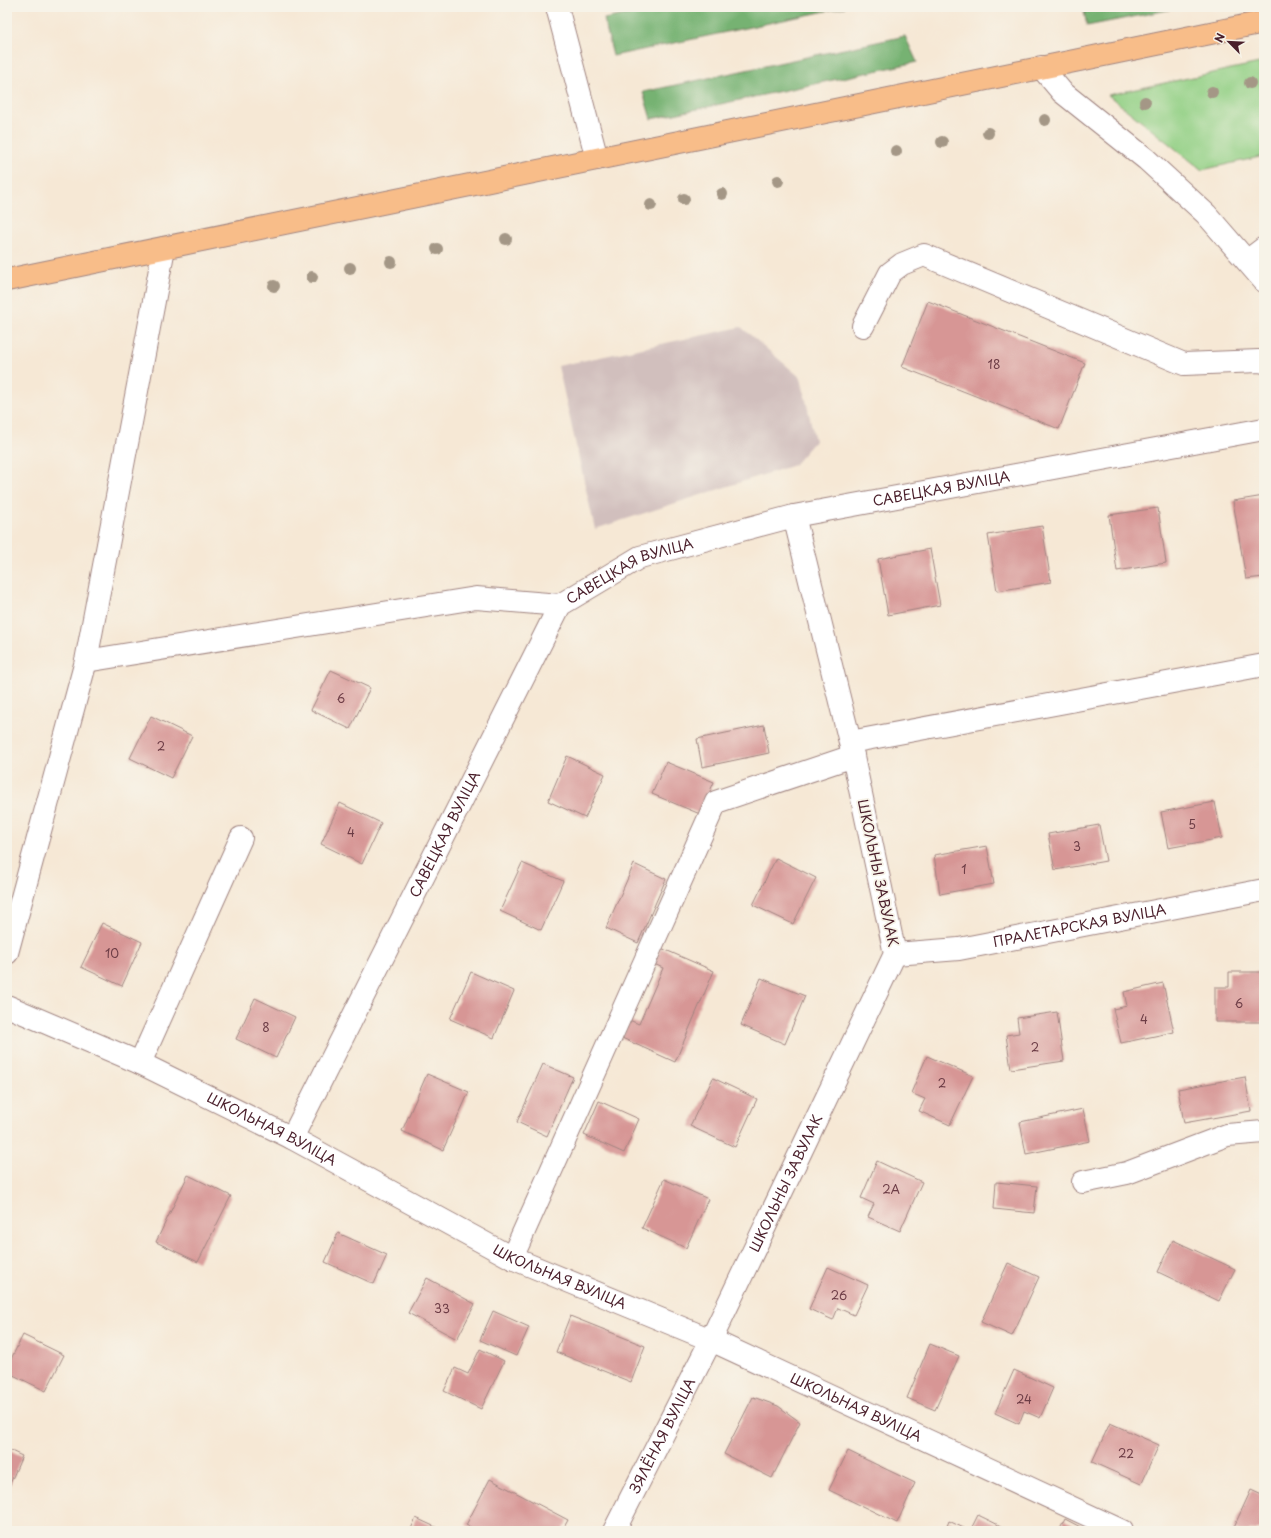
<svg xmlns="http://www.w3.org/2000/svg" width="1271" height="1538" font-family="'Playpen Sans',sans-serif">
<rect width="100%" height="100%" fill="#f7f3e8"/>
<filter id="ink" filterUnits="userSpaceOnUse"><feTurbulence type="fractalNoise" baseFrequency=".025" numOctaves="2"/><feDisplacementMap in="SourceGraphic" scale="8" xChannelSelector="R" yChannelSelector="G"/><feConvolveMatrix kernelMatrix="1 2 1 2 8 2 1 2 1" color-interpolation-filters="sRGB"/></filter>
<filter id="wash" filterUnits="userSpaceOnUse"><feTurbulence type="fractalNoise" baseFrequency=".012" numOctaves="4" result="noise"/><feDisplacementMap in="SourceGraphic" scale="16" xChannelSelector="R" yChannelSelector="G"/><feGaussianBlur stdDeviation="0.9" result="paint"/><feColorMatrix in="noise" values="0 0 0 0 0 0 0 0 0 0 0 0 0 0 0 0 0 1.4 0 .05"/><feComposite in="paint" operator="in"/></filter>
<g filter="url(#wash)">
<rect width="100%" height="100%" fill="#f6e8d5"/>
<path fill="#d1bfbd" d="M741,327L801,378L815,441L794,465L595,529L558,366Z"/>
<path fill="#93d085" stroke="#6e7858" d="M1264,62V156L1202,170L1108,95Z"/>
<g fill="#76b272" stroke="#60684e">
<path d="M663,7H845L613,56L604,19Z"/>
<path d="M1083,7H1183L1087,26Z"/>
<path d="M905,36L917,62L651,119L643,92Z"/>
</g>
<g id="blocks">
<g fill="#d79695">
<path d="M928,301L1085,363L1059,429L902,367Z"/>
<path d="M1264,496V577L1246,579L1233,501Z"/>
<path d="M1158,508L1166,563L1117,571L1109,515Z"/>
<path d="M1042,526L1051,582L997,591L988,535Z"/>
<path d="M930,549L940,605L888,615L878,559Z"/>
<path d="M331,670L370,688L350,729L311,710Z"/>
<path d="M151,716L192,736L171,778L130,758Z"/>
<path d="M764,725L769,753L702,767L697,739Z"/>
<path d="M567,756L605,774L585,818L548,801Z"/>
<path d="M666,762L714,782L700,814L652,794Z"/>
<path d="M1215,802L1222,838L1168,848L1161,812Z"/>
<path d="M340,803L381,823L362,864L321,844Z"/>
<path d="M1099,825L1106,861L1055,870L1048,834Z"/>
<path d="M987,846L994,884L940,894L934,855Z"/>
<path d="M776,858L816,878L793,924L753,905Z"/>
<path d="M522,863L563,881L541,930L500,911Z"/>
<path d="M634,864L666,879L638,943L606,928Z"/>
<path d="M102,923L142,942L122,986L81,967Z"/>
<path d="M661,948L714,971L675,1062L622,1038L629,1020L639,1024L663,968L654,964Z"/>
<path d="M471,972L514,991L494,1038L450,1019Z"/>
<path d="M1229,972H1264V1022H1215V987H1229Z"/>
<path d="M761,978L805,996L785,1044L741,1025Z"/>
<path d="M1163,983L1174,1032L1121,1043L1113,1009L1127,1006L1124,992Z"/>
<path d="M255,998L295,1017L276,1058L236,1039Z"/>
<path d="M1057,1012L1064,1061L1011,1069L1006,1035L1019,1033L1017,1018Z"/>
<path d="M927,1056L973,1076L950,1125L919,1111L925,1099L911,1093Z"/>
<path d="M543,1064L573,1077L547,1136L517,1122Z"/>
<path d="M427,1074L469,1092L443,1150L402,1131Z"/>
<path d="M1245,1077L1251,1111L1184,1123L1178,1089Z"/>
<path d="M713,1078L757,1099L735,1147L690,1126Z"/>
<path d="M599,1101L639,1119L624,1153L584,1135Z"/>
<path d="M1083,1109L1090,1141L1026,1154L1020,1122Z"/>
<path d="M877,1161L922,1182L900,1231L868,1217L874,1204L861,1198Z"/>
<path d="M188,1175L231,1196L198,1262L156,1242Z"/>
<path d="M664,1179L708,1199L686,1248L642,1228Z"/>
<path d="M996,1182L1037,1186L1034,1213L994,1209Z"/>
<path d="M338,1233L387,1255L374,1284L325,1262Z"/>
<path d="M1173,1240L1235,1269L1219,1301L1158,1272Z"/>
<path d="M1008,1263L1039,1277L1012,1336L981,1322Z"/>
<path d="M828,1267L868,1285L854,1315L838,1308L833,1320L809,1309Z"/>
<path d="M427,1278L475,1304L457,1339L408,1313Z"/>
<path d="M493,1311L529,1327L516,1356L480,1340Z"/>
<path d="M570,1316L645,1346L631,1382L556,1352Z"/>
<path d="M23,1335L64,1355L46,1391L7,1372V1367Z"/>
<path d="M930,1344L959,1356L935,1410L907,1398Z"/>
<path d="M480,1349L504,1361L481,1409L444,1391L455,1368L468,1374Z"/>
<path d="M1014,1370L1053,1388L1040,1418L1024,1411L1019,1424L995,1413Z"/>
<path d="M753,1397L778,1406L800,1422L772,1478L724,1454Z"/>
<path d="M1110,1423L1159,1445L1141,1484L1092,1462Z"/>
<path d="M7,1449L22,1456L7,1491Z"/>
<path d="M848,1451L915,1483L897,1523L829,1490Z"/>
<path d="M490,1479L568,1520L562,1531H478L466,1525Z"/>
<path d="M1251,1490L1264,1496V1531H1232Z"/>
<path d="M978,1515L1011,1531H945L949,1521L970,1531Z"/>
<path d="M416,1518L444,1531H410Z"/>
<path d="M1065,1519L1088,1531H1059Z"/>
</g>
</g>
</g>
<g filter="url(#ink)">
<use href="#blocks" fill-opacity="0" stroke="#a08480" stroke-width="1"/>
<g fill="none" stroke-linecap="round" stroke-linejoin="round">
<defs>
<g id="minor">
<path d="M557,7L597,159"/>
<path d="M1041,67L1062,92L1146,159L1206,214L1264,281"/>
<path d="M1247,261L1264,248"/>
<path d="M863,326L890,273L902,264L924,255L1184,364L1259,361L1264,362"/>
<path d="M86,661L476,598L560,605"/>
<path d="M850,742L1264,665"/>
<path d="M7,953L86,661L164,248"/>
<path id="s1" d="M895,954L959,949L1264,890"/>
<path id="s2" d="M7,1006L140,1063L292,1138L512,1258L711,1340L1122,1531"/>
<path d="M140,1063L241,838"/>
<path id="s3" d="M292,1138L560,605L640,557L794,516L1264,429"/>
<path d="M1083,1182L1127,1173L1227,1135L1264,1132"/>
<path d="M512,1258L716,802L853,756"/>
<path id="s4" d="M614,1531L711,1340L895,954L850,742L794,516"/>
</g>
<path id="major" d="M7,280L1264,22"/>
</defs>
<use href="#minor" stroke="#a08480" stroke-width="24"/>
<use href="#major" stroke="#a08480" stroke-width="24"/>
<use href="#minor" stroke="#fff" stroke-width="22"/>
<use href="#major" stroke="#f8bd89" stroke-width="22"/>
</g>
<g fill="#a49786">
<circle cx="1250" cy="83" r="6"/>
<circle cx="1212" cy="92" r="6"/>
<circle cx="1145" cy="102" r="6"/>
<circle cx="1045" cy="120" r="6"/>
<circle cx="988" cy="133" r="6"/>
<circle cx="942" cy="142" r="6"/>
<circle cx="896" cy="151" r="6"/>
<circle cx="778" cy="181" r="6"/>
<circle cx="722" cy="194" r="6"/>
<circle cx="684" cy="199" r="6"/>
<circle cx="651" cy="205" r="6"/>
<circle cx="506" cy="239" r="6"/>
<circle cx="437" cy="249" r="6"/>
<circle cx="391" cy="262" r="6"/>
<circle cx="350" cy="268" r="6"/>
<circle cx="312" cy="277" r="6"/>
<circle cx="274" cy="286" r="6"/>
</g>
</g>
<g text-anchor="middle" stroke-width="3.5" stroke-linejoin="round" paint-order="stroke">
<g font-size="12" fill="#6d3d46">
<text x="994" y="369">18</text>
<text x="341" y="703">6</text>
<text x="161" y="751">2</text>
<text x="1192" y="829">5</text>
<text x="351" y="837">4</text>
<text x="1077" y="851">3</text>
<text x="964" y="874">1</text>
<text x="112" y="958">10</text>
<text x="1239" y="1008">6</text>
<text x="1144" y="1024">4</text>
<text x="266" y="1032">8</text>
<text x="1035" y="1052">2</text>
<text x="942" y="1088">2</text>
<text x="891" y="1194">2А</text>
<text x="839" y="1300">26</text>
<text x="442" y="1313">33</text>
<text x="1024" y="1404">24</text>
<text x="1126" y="1458">22</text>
</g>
<g font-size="14" fill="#4a1f2b" stroke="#f7f3e8">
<text dy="5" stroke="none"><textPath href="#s3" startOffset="999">САВЕЦКАЯ ВУЛІЦА</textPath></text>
<text dy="5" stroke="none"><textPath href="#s3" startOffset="675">САВЕЦКАЯ ВУЛІЦА</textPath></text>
<text dy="5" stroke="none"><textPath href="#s3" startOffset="340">САВЕЦКАЯ ВУЛІЦА</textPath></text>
<text transform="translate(878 873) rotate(78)" y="5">ШКОЛЬНЫ ЗАВУЛАК</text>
<text dy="5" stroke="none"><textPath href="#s1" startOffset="187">ПРАЛЕТАРСКАЯ ВУЛІЦА</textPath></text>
<text dy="5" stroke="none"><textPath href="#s2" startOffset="292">ШКОЛЬНАЯ ВУЛІЦА</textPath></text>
<text dy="5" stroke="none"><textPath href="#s4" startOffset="388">ШКОЛЬНЫ ЗАВУЛАК</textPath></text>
<text dy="5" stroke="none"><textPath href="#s2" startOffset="616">ШКОЛЬНАЯ ВУЛІЦА</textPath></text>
<text dy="5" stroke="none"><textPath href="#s2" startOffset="940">ШКОЛЬНАЯ ВУЛІЦА</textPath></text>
<text dy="5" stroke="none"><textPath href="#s4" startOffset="107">ЗЯЛЁНАЯ ВУЛІЦА</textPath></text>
</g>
</g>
<rect width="1271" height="1538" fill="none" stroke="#f7f3e8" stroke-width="24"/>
<g transform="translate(1229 42) rotate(294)" stroke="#f7f3e8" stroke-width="3" paint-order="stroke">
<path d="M0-3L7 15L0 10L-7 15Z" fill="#4a1f2b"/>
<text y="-6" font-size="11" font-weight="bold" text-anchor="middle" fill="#4a1f2b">N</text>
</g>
</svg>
